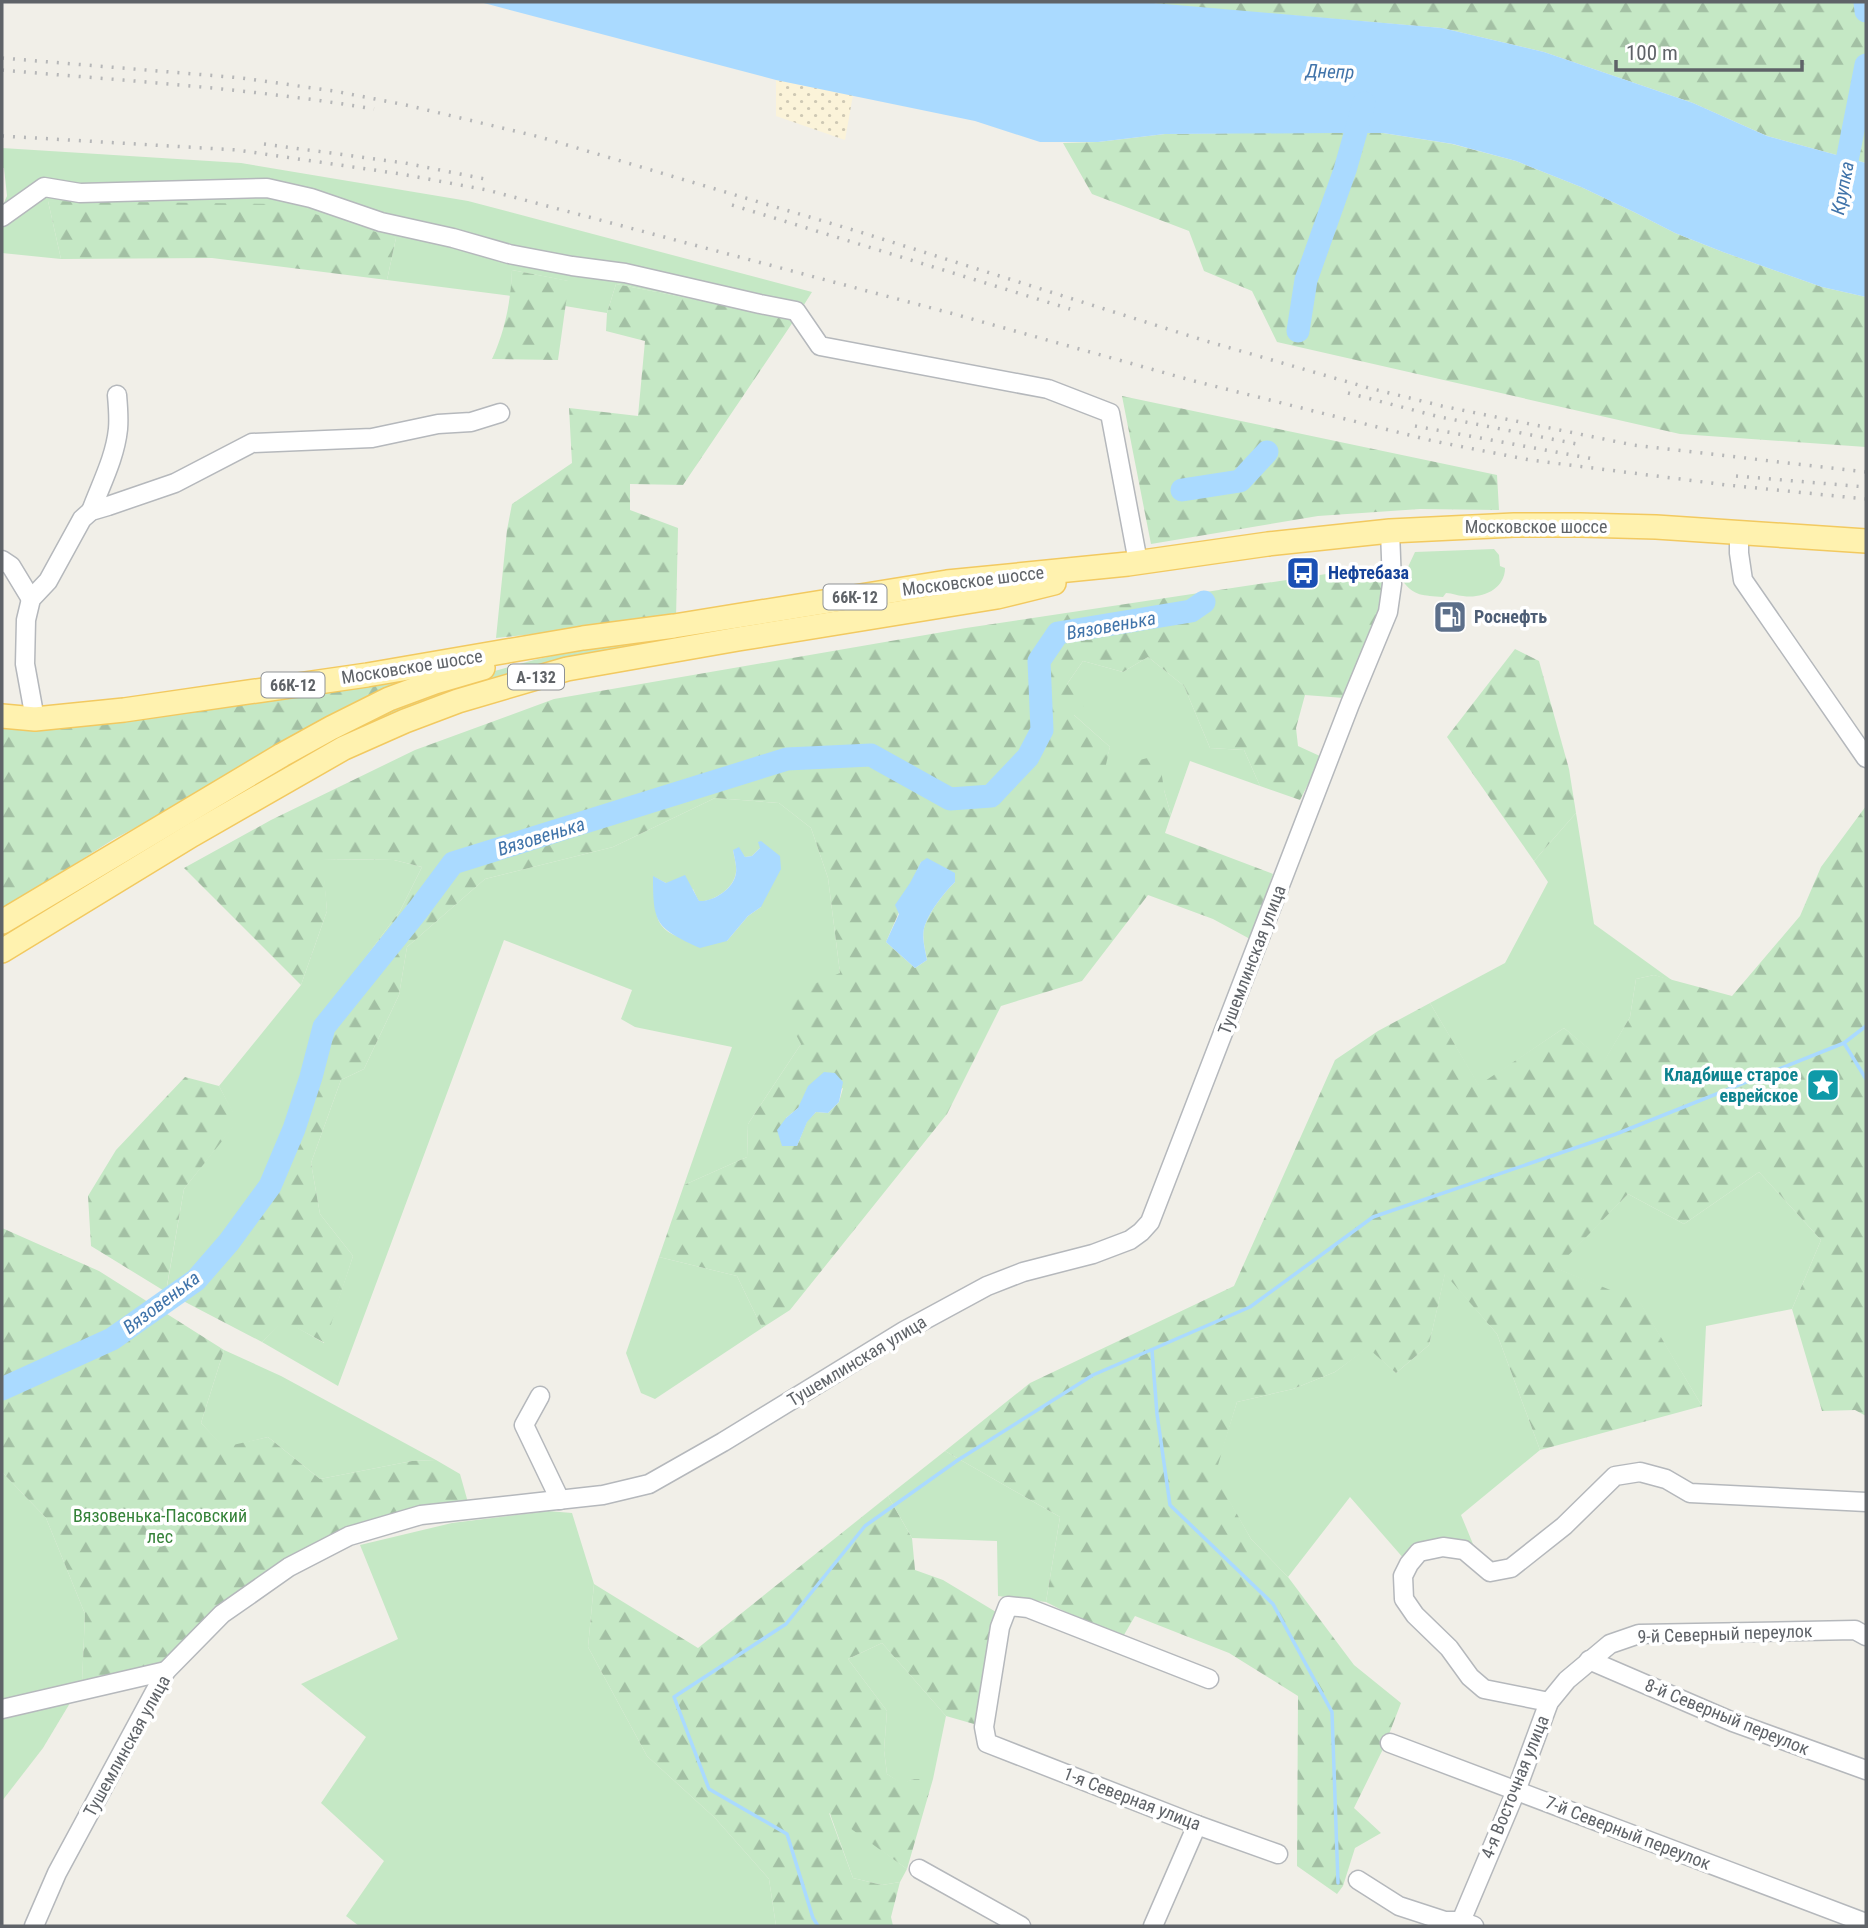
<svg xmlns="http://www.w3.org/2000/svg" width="1868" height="1928" font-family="'Roboto Condensed',sans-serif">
<defs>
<pattern id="forest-firs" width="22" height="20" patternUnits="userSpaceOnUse" patternTransform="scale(1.75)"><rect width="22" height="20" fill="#c5e8c5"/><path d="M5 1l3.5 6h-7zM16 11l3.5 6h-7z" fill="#a3c0a4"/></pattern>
<pattern id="sand-dots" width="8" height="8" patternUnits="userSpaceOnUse" patternTransform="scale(1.75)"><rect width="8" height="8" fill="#fbf3d9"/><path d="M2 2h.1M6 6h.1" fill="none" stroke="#cec8b4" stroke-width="1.8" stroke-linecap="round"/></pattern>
</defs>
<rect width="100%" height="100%" fill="#f1efe8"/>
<g fill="#c5e8c5" fill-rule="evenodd">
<path d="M2,148L241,163L468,201L812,292L795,319L616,284L607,313L565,306L568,281L512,270L511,296L387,280L396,238L48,201L61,259L2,253V207L7,196L4,168H2Z"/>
<path d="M1494,549L1499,555L1500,566L1505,568C1505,590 1481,599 1463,596C1457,596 1453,593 1446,593L1443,597C1423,595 1414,597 1402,580L1404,568L1408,567L1415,552Z"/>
<path d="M952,592L957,593L494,680L2,944V932L288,760L394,708L491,672L534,660L591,647Z"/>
<path d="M1148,657L1184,686L1210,748L1244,750L1260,786L1190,761L1171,815L1164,790L1104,769L1110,747L1073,714L1067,684L1083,661L1123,672Z"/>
<path d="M715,798L779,803L811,828L828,878L840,973L801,1044L748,1124L747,1157L684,1185L732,1047L635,1027L621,1019L632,990L504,940L338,1386L262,1342L284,1320L324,1343L353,1256L320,1214L311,1163L341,1080L364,1069L399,995L407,947L485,879L613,847ZM760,848L761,907L748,916L727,941C705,940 664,944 657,916C654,904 655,889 654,877L666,883L693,889L699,902C714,901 734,889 736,872C737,866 734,856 733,850L745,857L752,856Z"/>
<path d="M1576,813L1594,924L1673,981L1654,975L1636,979L1630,1017L1604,1062L1564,1028L1479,1086L1430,1003L1505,963L1548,882L1534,861Z"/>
<path d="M322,859L394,860L422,867L400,911L317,1023L303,1075L264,1179L220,1237L189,1273L166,1292L184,1189L237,1121L219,1086L301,985L327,911Z"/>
<path d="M1759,1172L1821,1240L1792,1309L1706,1326L1702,1406L1640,1303L1555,1268L1628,1194L1684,1224Z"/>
<path d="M659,1257L737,1276L762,1328L655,1399L641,1393L626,1353Z"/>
<path d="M1445,1273L1497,1334L1540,1450L1461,1515L1473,1544L1443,1539L1405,1560L1350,1497L1288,1577L1251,1539L1214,1475L1237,1402L1293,1389L1335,1372L1368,1347L1396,1373L1429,1345Z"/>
<path d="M224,1350L281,1376L436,1460L412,1461L320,1479L268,1437L224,1448L201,1423Z"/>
<path d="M945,1451L1060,1517L1046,1602L998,1596L997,1541L912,1538L888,1496Z"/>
<path d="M2,1472L46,1518L85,1614L82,1683L43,1748L2,1801Z"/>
<path d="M548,1511L572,1513L594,1584L588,1647L647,1756L715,1818L769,1879L776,1926H359L346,1916L384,1861L321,1803L366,1737L301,1684L398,1639L360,1545L452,1523Z"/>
<path d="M882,1643L946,1716L933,1779H914L902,1784L887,1774L884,1750L887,1711L848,1659Z"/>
<path d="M829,1811L907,1869L900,1882L882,1885L853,1878Z"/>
</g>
<g fill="url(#forest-firs)" fill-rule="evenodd">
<path d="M1160,2H1866V163L1767,136L1693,103L1544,52L1442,28L1156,4Z"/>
<path d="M1240,133H1383L1452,144L1516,161L1581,187L1634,212L1675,233L1723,252L1822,287L1866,297V447L1680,434L1277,342L1252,291L1204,271L1189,231L1092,194L1063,143L1098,142L1165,134Z"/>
<path d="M48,201L281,204L396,238L387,280L212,258L61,259Z"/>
<path d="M512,270L569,281L558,360L492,359C505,331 511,300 512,270Z"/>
<path d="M616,284L795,319L683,485L630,484V510L678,528L676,619L496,638L507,530L512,504L572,463L569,408L638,416L645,341L606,331L607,313Z"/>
<path d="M1122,396L1497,475L1499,510L1420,509L1318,516L1151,544Z"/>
<path d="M1366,568L1384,572L1379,610L1344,698L1305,695L1296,728L1298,746L1322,757L1300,800L1260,786L1244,750L1210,748L1184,686L1148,657L1123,672L1083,661L1067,684L1084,706L1074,715L1110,747L1105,769L1159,755L1164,790L1171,815L1165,833L1273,874L1250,939L1213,919L1148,895L1082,981L1001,1006L947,1114L790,1310L762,1328L737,1276L659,1257L684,1185L747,1157L748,1124L801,1044L777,999L840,973L828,878L811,828L779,803L715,798L613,847L485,879L407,947L399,995L364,1069L341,1080L311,1163L320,1214L353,1256L325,1343L284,1321L262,1342L166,1292L91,1246L88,1196L116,1150L185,1077L219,1086L238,1121L184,1189L166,1291L189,1273L220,1237L264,1179L303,1075L317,1023L400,911L422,867L394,860L323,859L327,911L301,985L184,868L271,820L415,750L554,699L966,628ZM921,862L955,882C944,893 931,909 925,925C921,935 925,949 927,960L915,968L886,942ZM843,1088L839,1102L828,1113L816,1112L807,1121L797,1146L786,1118L798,1108Z"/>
<path d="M1515,649L1539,661L1569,769L1576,813L1534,861L1447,737Z"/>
<path d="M422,670L301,736L224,781L114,839L2,910V726Z"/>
<path d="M1866,806V1416L1855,1410L1822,1411L1792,1309L1821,1240L1759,1172L1684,1224L1628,1194L1556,1268L1640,1302L1702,1406L1540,1450L1497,1334L1445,1274L1429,1345L1396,1373L1368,1348L1335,1372L1293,1389L1237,1402L1215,1475L1251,1539L1288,1577L1354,1665L1401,1703L1384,1747L1354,1808L1381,1833L1355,1848L1343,1886L1337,1894L1297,1866L1298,1696L1229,1653L1135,1616L1121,1640L1046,1602L1060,1517L945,1451L1030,1383L1234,1286L1335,1060L1378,1031L1430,1003L1479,1085L1564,1028L1604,1061L1630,1017L1636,979L1654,975L1732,996L1800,916L1821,867Z"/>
<path d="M2,1228L99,1271L224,1350L201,1423L224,1447L268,1437L320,1479L412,1461L436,1460L460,1474L469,1506L353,1527L168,1661L82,1683L85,1614L46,1518L2,1472Z"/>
<path d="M888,1496L912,1538L915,1570L943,1580L996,1612L980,1717L974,1724L946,1716L882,1643L848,1659L887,1711L884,1750L887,1774L902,1783L914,1779H933L907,1869L829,1813L853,1878L882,1885L900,1882L891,1917L893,1926H776L769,1879L715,1818L647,1756L588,1647L594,1584L698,1648Z"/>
</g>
<path fill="url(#sand-dots)" d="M776,80L853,95L845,140L776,116Z"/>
<g fill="#aadaff">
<path d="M480,2H1142L1442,28L1544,52L1693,103L1767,136L1866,163V297L1822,287L1723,252L1675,233L1634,212L1581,187L1516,161L1453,144L1383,133H1335L1165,134L1098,142H1040L975,121L776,80Z"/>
<path d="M761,841L780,856L781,869L761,907L748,916L727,941L700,948C656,928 653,924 653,876L666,883L685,875L699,901C713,902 734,889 736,873C737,866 734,856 733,850L739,847L745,857L752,856L760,848L758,842Z"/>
<path d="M927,858L955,873V882C944,893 931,909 925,925C921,935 925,949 927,960L915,968L886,942L899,914L895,905L910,883L921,862Z"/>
<path d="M824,1072L835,1073L843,1082L839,1102L828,1113L816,1112L807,1122L797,1146H782L777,1130L786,1118L798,1108L808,1086Z"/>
</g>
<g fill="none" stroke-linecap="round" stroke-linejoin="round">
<g stroke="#aadaff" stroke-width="3.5">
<path d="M1844,1043L1866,1079"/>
<path d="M1152,1350L1157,1414L1170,1505L1273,1604L1332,1712L1338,1883"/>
<path d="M818,1926L813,1918L787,1834L709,1789L674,1697L786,1624L865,1526L958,1460L1093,1375L1250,1307L1373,1217L1616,1134L1844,1043L1866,1026"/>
</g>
<g stroke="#aadaff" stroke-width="23">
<path d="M1865,2L1866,11"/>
<path d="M1842,186L1866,65"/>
<path d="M1298,331L1306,280L1345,170L1364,103"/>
<path d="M1182,490L1240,481L1267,452"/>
<path d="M2,1389L112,1339L196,1280L229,1242L270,1186L294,1129L311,1077L324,1027L418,910L453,863L787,759L871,755L950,799L991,796L1028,757L1042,730L1039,661L1058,633L1191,611L1204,602"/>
</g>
<defs>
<g id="minor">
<path d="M2,217L44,187L80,193L267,188L311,198L381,222L453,238L509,254L572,266L625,273L760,304L796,311L820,346L1048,389L1110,413L1138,562"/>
<path d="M91,511C101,484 115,458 118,429C119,418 118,406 117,395"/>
<path d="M1739,533V553L1743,580L1866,758"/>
<path d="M2,560L11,566L31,599"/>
<path d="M35,719L25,664L26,620L31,599L48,581L82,519L91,511L108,506L175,483L252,443L372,438L438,424L471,422L500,413"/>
<path d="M540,1396L524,1425L560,1500"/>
<path d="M1589,1660L1733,1722L1866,1770"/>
<path d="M1209,1679L1028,1608L1008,1606L1000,1627L984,1727L987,1743L1197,1825L1278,1854"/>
<path d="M1549,1702L1484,1689L1470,1677L1449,1648L1415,1615L1404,1599L1403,1576L1409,1564L1419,1552L1443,1547L1464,1550L1490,1572L1511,1568L1564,1526L1615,1476L1640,1472L1666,1479L1690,1493L1866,1502"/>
<path d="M2,1709L166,1671"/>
<path d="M1390,1743L1866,1923"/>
<path d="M919,1869L1021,1926"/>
<path d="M1358,1880L1399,1906L1445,1921H1461L1474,1926"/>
<path d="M34,1926L57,1873L166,1671L222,1614L289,1567L349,1536L421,1515L603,1495L649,1484L723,1442L904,1331L987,1286L1023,1272L1093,1254L1130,1240L1141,1232L1150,1222L1350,704L1388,612L1392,584L1390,531"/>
<path d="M1153,1926L1197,1825"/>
<path d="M1459,1926L1516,1791L1549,1702L1567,1680L1610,1644L1639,1634L1855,1630L1866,1636"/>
</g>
<g id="major">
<path d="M2,716L35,719L124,710L367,675L583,638L674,626L947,582L1128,564L1268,544L1390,531L1514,525H1580L1656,527L1866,541"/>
<path d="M2,922L282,755L331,728L389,699L435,682L483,668"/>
<path d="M2,951L192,835L344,748L405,721L458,701L567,669L738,639L997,597L1054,583"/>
</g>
</defs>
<use href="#minor" stroke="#b5b8bc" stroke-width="21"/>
<use href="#major" stroke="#f2c960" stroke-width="26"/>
<use href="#minor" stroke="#fff" stroke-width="18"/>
<use href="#major" stroke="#fff2af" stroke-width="23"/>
<g stroke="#b6b7b8" stroke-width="3.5" stroke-dasharray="2 9" stroke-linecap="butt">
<path d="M2,58L242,78L334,91L406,105L540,137L860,232L1206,341L1369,388L1442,406L1633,445L1866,472"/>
<path d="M2,70C126,81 251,88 374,109"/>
<path d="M2,136L237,150L401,174L487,190L954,314L1194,381L1433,441L1530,460L1727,485L1866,499"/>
<path d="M264,144L405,163L485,179"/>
<path d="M732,205L1070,309"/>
<path d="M1348,393L1440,417L1577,444"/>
<path d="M1415,426L1594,459"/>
<path d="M1736,476L1866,487"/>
</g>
</g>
<defs>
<symbol id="bus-square" viewBox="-11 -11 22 22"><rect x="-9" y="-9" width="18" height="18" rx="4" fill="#1a4fb4" stroke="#fff"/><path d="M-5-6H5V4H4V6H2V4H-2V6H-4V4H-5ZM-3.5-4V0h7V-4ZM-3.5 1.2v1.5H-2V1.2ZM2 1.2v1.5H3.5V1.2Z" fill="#fff"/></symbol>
<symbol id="fuel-square" viewBox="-11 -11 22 22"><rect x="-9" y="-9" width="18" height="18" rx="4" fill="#5c6f8a" stroke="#fff"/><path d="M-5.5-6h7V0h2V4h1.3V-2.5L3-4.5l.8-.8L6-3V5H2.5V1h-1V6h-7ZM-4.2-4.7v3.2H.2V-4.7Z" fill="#fff"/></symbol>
<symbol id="sight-square" viewBox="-11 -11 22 22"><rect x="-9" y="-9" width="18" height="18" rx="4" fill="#0f9aa8" stroke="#fff"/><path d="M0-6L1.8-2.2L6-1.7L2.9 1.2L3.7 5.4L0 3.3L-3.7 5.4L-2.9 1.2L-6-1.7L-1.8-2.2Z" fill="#fff"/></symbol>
</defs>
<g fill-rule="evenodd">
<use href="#bus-square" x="1284" y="554" width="38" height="38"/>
<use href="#fuel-square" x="1431" y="598" width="38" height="38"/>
<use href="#sight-square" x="1804" y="1066" width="38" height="38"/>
</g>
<g text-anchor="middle" stroke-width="7" stroke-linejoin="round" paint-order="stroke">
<g fill="#fff" stroke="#8f9295" stroke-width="2">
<rect x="823.5" y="584.5" width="63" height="25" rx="5"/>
<rect x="508" y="664.5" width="56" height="25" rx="5"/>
<rect x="261.5" y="672.5" width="63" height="25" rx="5"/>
</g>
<g font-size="16" font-weight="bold" fill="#5f6368">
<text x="855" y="603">66К-12</text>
<text x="536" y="683">А-132</text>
<text x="293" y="691">66К-12</text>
</g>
<g font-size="18" fill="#5f6368" stroke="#fff">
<text x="1536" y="533">Московское шоссе</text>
<text transform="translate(973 581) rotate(-7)" y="6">Московское шоссе</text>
<text transform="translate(412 667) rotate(-9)" y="6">Московское шоссе</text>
<text transform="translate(1252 960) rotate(-69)" y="6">Тушемлинская улица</text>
<text transform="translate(857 1361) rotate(-31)" y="6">Тушемлинская улица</text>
<text transform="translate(1725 1634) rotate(-2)" y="6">9-й Северный переулок</text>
<text transform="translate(1727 1717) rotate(22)" y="6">8-й Северный переулок</text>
<text transform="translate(127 1746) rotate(-61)" y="6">Тушемлинская улица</text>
<text transform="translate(1515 1787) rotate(-68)" y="6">4-я Восточная улица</text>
<text transform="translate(1132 1799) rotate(21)" y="6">1-я Северная улица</text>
<text transform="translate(1628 1833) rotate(21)" y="6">7-й Северный переулок</text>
</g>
<g font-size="18" font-weight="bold" fill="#164399" stroke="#fff" text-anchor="start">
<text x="1328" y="579">Нефтебаза</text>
</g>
<g font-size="18" font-weight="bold" fill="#4e5e75" stroke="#fff" text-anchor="start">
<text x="1474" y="623">Роснефть</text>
</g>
<g font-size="18" font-weight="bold" fill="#0d838f" stroke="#fff" text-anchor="end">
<text x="1798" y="1081">Кладбище старое<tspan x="1798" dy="21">еврейское</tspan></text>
</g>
<g font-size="18" fill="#348238" stroke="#fff">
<text x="160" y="1522">Вязовенька-Пасовский<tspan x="160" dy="21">лес</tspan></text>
</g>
<g font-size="19" font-style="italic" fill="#4174aa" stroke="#fff">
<text transform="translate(1330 71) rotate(2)" y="7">Днепр</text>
<text transform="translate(1842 188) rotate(-79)" y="7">Крупка</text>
<text transform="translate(1111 625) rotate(-10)" y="7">Вязовенька</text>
<text transform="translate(541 836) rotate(-17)" y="7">Вязовенька</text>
<text transform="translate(161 1302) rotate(-37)" y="7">Вязовенька</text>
</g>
</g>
<rect width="1868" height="1928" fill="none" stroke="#5f6368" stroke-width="7"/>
<path d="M1616 60v10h186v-10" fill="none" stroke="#5f6368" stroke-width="3.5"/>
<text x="1626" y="60" font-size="21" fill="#5f6368" stroke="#ffffff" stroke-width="5" paint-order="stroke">100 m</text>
</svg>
